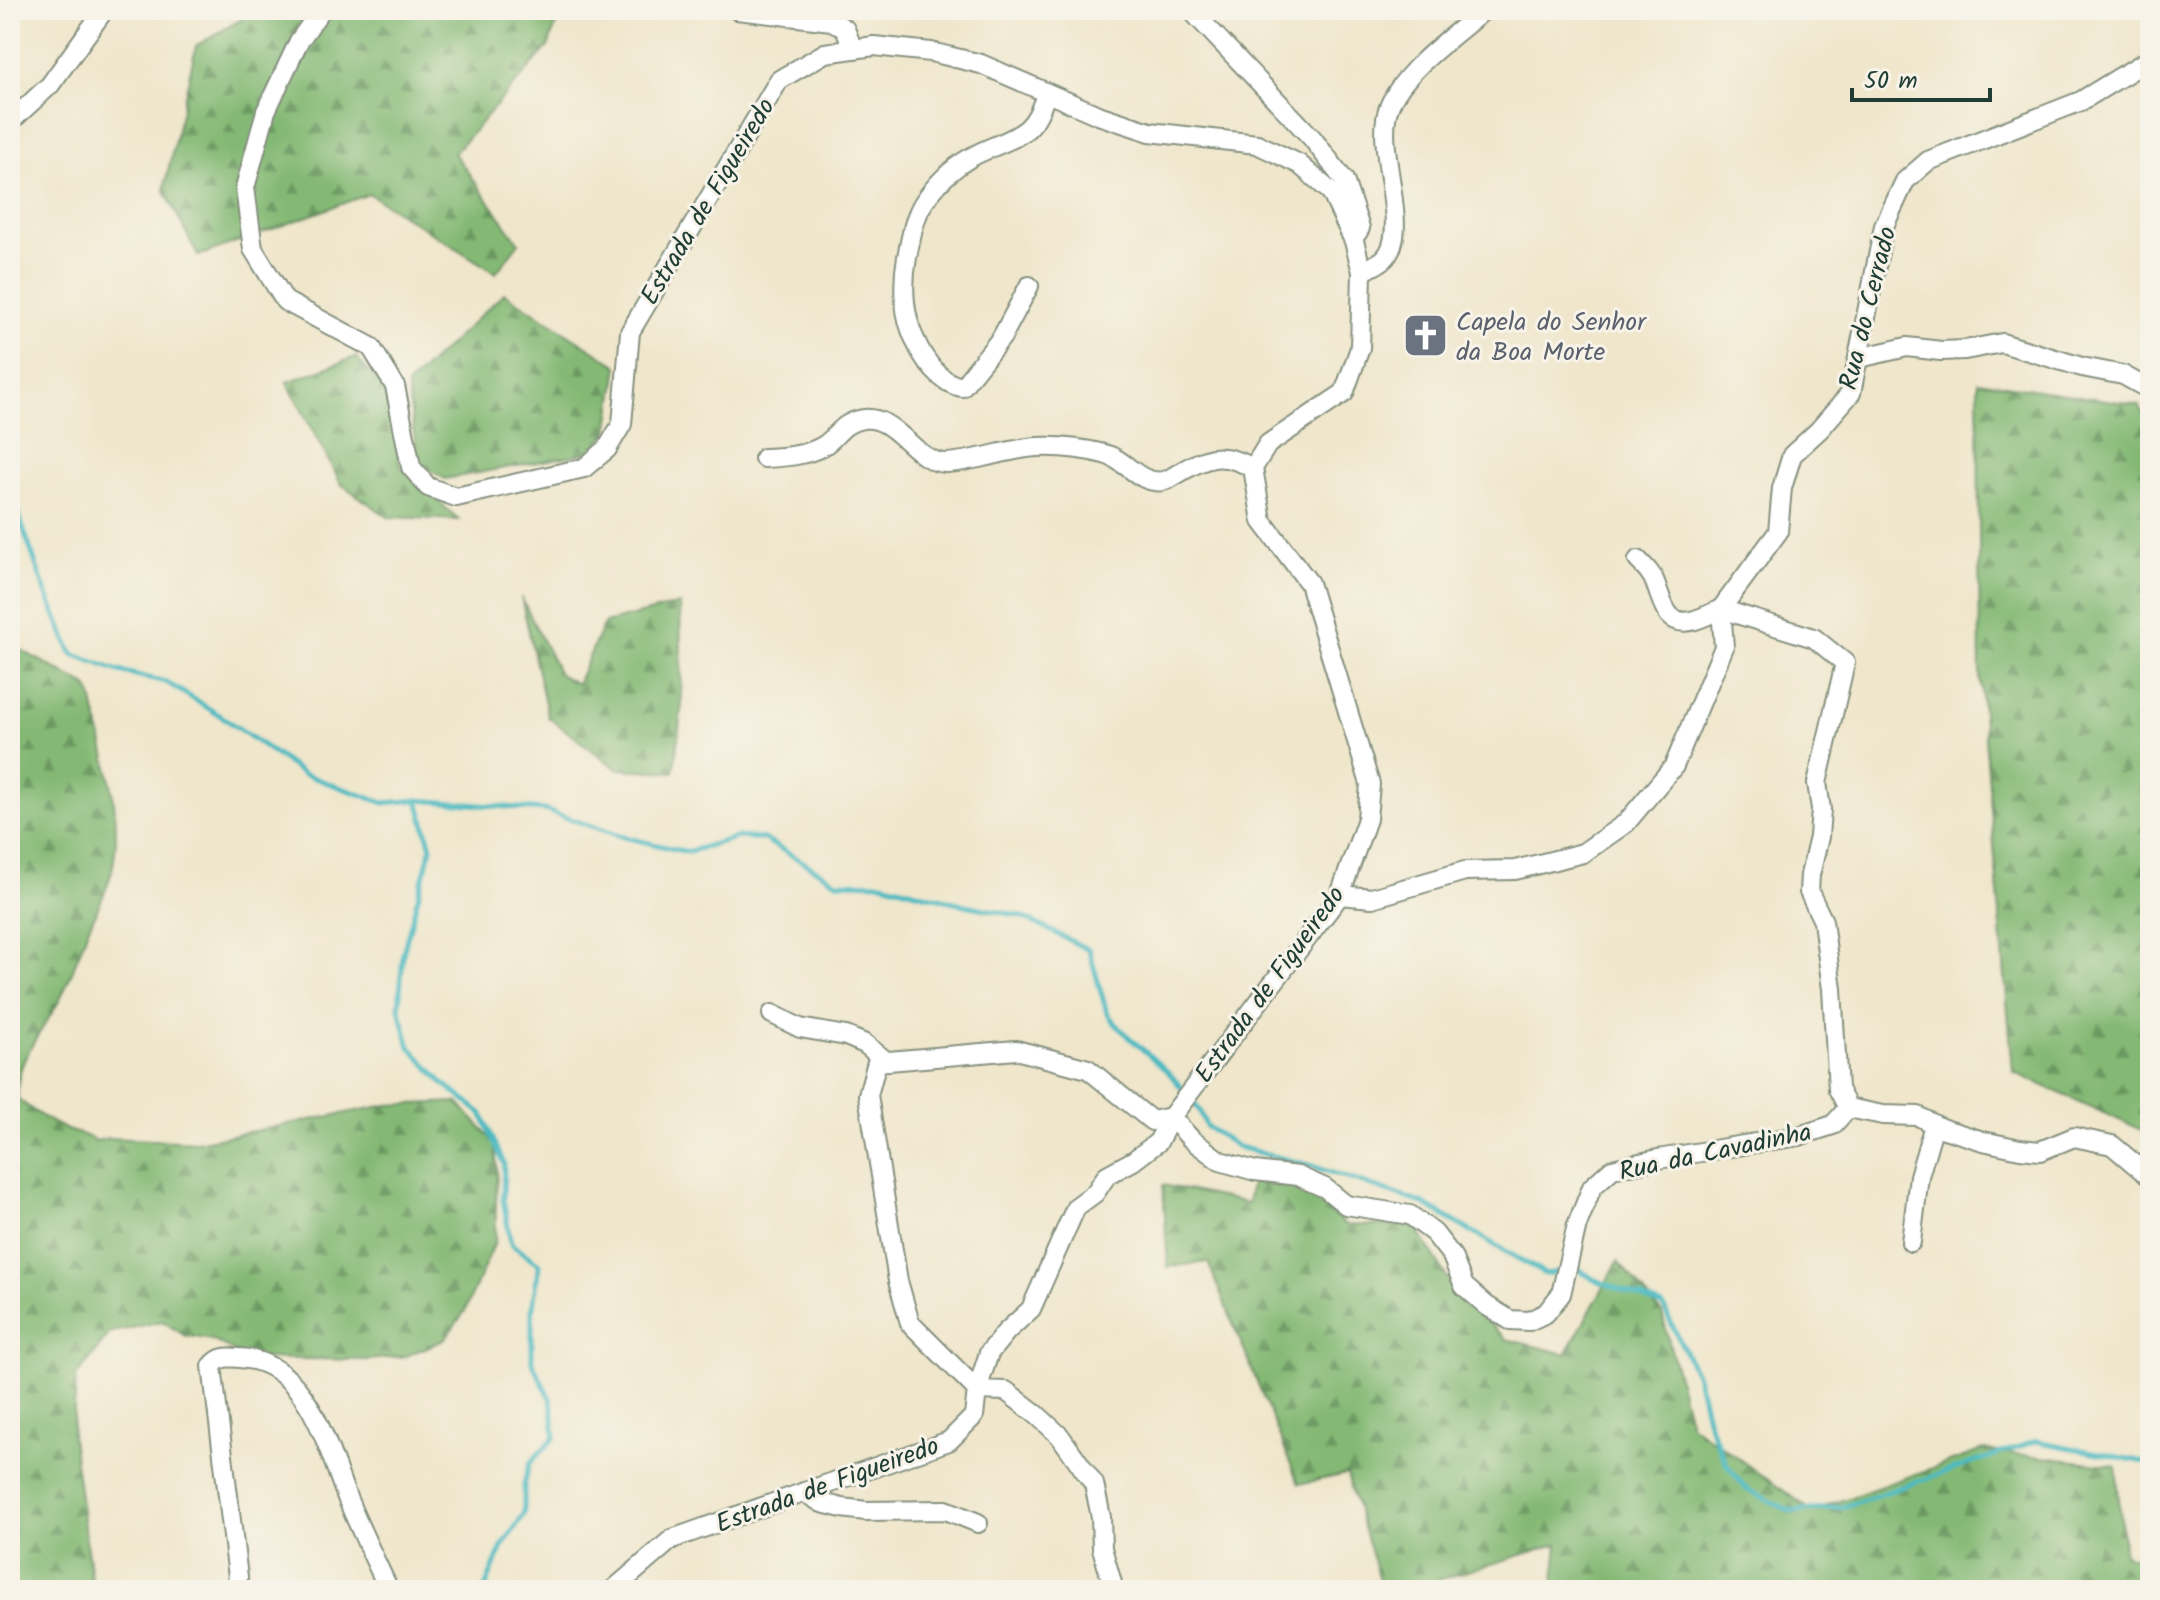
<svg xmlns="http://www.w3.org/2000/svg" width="2160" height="1600" font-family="Kalam,sans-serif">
<defs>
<pattern id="forest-firs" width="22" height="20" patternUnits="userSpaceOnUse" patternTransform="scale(2)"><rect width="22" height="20" fill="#84b975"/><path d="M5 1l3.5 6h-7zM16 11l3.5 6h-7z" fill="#6b9861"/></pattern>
</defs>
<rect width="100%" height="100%" fill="#f7f3e8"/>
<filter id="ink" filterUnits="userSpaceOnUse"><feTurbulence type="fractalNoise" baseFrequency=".0125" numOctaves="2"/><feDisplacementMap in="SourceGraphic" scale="16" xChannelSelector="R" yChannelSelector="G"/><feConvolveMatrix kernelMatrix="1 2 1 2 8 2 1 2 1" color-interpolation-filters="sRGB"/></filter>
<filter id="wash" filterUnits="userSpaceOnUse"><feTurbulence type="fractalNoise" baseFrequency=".006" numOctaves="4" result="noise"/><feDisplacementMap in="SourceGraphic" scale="32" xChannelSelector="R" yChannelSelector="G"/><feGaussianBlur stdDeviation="1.8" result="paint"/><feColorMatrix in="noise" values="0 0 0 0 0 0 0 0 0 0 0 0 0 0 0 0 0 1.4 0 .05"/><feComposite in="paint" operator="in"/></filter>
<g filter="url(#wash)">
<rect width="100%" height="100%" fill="#efe6cb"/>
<g fill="url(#forest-firs)" stroke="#527b54" stroke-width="2">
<path d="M257,10H561L548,47L454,153L519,243L496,273L369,194L198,256L164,189L196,46Z"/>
<path d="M504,293L618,366L608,433L587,453L445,479L418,463L407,385Z"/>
<path d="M356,357L385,390L401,467L459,520L388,517L341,484L287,382Z"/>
<path d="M1978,381L2139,405L2150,425V1134L2013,1072L1980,678Z"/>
<path d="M521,597L559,674L577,684L604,623L680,604L682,703L674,772L617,769L548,717Z"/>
<path d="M10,644L87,686L92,696C103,751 125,814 112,870C108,889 97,909 89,927C80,949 73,973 62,995C47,1027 12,1061 18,1099C33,1111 49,1122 67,1130C77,1134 87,1134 96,1141L108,1138L197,1142L387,1105L457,1102L489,1136L495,1146L497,1170L495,1242L465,1311L444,1340L406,1356L367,1360L247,1358L212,1340L184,1335L162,1321L110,1333L76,1377L72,1438L91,1578L103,1590H10Z"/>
<path d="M1251,1182L1305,1189L1346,1225L1415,1226L1456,1292L1506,1339L1566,1354L1618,1261L1662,1314L1690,1424L1812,1511L1983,1450L2116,1466L2124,1554L2150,1561V1590H1553L1558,1544L1405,1590H1382L1347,1474L1299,1484L1208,1262L1168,1267L1163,1185L1248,1203Z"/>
</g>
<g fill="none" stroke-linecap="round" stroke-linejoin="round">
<g stroke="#4bbac1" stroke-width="5">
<path d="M10,491L46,593L72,654L119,671L166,682L224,718L303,774L384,803L418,800L544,810L620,836L687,852L738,837L764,839L837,882L883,883L965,905L1021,916L1089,950L1107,1013L1119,1028L1170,1074L1185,1092"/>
<path d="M418,800L431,848L403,953L399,1008L410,1047L443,1083L482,1114L504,1164L503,1199L511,1244L539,1264L532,1312V1362L551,1400L555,1437L530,1463L524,1484V1514L502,1547L484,1590"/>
<path d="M1191,1100L1200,1111L1206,1126L1238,1147L1312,1166L1422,1203L1545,1274L1579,1269L1593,1279L1663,1306L1697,1376L1708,1422L1727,1465L1746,1489L1790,1511L1843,1507L2036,1441L2150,1463"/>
</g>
</g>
<g id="blocks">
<path fill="#da9683" d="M1434,327L1438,343L1415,346L1413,329Z"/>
</g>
</g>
<g filter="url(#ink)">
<use href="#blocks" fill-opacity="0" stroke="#879280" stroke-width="2"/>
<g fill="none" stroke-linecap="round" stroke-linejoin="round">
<defs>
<g id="minor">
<path d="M321,10L299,41L266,111L245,188L253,249L285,301L371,347L395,386L411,467L428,487L456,497L584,468L607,449L622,424L630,332L779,80L825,53L874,46L931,52L981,64L1098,115L1150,132L1257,144L1299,164L1331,192L1354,241L1362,272L1360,348L1344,393L1268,444L1253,468L1262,521L1309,583L1370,784L1367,819L1340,895L1171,1117L1152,1121L1088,1069L1016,1050L877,1062L868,1095L898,1281L910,1323L977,1390L974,1416L949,1441L672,1539L613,1590"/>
<path d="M737,10L832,21L845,29L853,49"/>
<path d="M1191,10L1312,138L1344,180L1360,228L1357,233"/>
<path d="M10,122L50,85L104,10"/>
<path d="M1362,272C1369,268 1378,264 1384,259C1413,231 1373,147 1389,107C1404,70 1454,36 1484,10"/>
<path d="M1029,286L1002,337L962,387C941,384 924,360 916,342C903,316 902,284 907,257C911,238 914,215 926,199C939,181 957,164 977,154C1014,136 1034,138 1046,93"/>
<path d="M1859,358L1907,347L1941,351L1965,350L2002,343L2082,367L2123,375L2150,390"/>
<path d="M764,458C783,457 806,456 823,446C838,437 840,423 863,419C896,414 915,464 947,463C978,461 1007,449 1037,447C1058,446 1084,449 1104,454C1126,459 1139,485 1163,481C1169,480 1174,476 1179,473C1209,455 1222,452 1253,468"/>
<path d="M1638,560C1646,568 1653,575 1656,585C1663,603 1666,626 1691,621C1701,619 1712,613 1721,609L1814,638L1845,663L1817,783L1821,809L1819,837L1810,875L1809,892L1823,921L1832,989L1838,1089L1848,1108L1883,1115L1918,1116L1941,1128L1983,1141L2020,1149L2040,1151L2074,1137L2112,1145L2150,1177"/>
<path d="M1340,895L1372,898L1465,871L1515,870L1583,853L1626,823L1674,766L1724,647L1721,609L1778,532L1782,488L1792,455L1819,430L1851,393L1884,226L1905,181L1928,161L2081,101L2150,59"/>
<path d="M772,1014L800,1028L846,1036L865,1044L886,1061"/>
<path d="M1911,1242L1919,1176L1934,1125"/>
<path d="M804,1492L822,1503L842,1508L866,1511L946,1510L978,1523"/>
<path d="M235,1590L238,1577L212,1366C220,1356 227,1357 239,1358C309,1361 327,1449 348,1500C361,1531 375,1560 389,1590"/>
<path d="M1114,1590L1102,1548L1101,1517L1094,1484L1060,1436L1036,1414L1006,1391L977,1390L989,1353L1006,1332L1031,1309L1076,1207L1095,1193L1107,1175L1133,1161L1158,1142L1171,1117L1192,1140L1220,1161L1255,1171L1298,1176L1325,1188L1346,1205L1410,1215L1434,1233L1452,1256L1464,1286L1487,1306L1510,1320L1529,1321L1546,1313L1561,1294L1577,1225L1592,1187L1612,1169L1658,1159L1799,1136L1833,1125L1848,1108"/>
</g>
</defs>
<use href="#minor" stroke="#879280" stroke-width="22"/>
<use href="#minor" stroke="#fff" stroke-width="18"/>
</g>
</g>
<defs>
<symbol id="church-square" viewBox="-11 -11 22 22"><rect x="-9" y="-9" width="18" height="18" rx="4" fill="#6b7280" stroke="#f7f3e8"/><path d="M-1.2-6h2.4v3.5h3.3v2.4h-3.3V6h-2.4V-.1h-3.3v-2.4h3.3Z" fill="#fff"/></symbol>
</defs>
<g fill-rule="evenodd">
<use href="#church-square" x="1400" y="310" width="51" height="51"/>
</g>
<g text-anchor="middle" stroke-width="6" stroke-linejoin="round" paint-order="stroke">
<g font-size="26" fill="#1f3d34" stroke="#f7f3e8">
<text transform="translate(707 201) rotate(-59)" y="9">Estrada de Figueiredo</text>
<text transform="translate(1867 308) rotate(-76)" y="9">Rua do Cerrado</text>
<text transform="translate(1269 984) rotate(-54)" y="9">Estrada de Figueiredo</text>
<text transform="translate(1715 1151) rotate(-12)" y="9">Rua da Cavadinha</text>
<text transform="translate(827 1484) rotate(-20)" y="9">Estrada de Figueiredo</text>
</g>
<g font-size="26" fill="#5b616d" stroke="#f7f3e8" text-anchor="start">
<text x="1456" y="330">Capela do Senhor<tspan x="1456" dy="30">da Boa Morte</tspan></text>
</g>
</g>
<rect width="2160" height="1600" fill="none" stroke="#f7f3e8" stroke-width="40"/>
<path d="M1852 88v12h138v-12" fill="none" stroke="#1f3d34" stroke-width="4"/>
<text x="1864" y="88" font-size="24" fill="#1f3d34" stroke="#f7f3e8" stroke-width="6" paint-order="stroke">50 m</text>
</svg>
